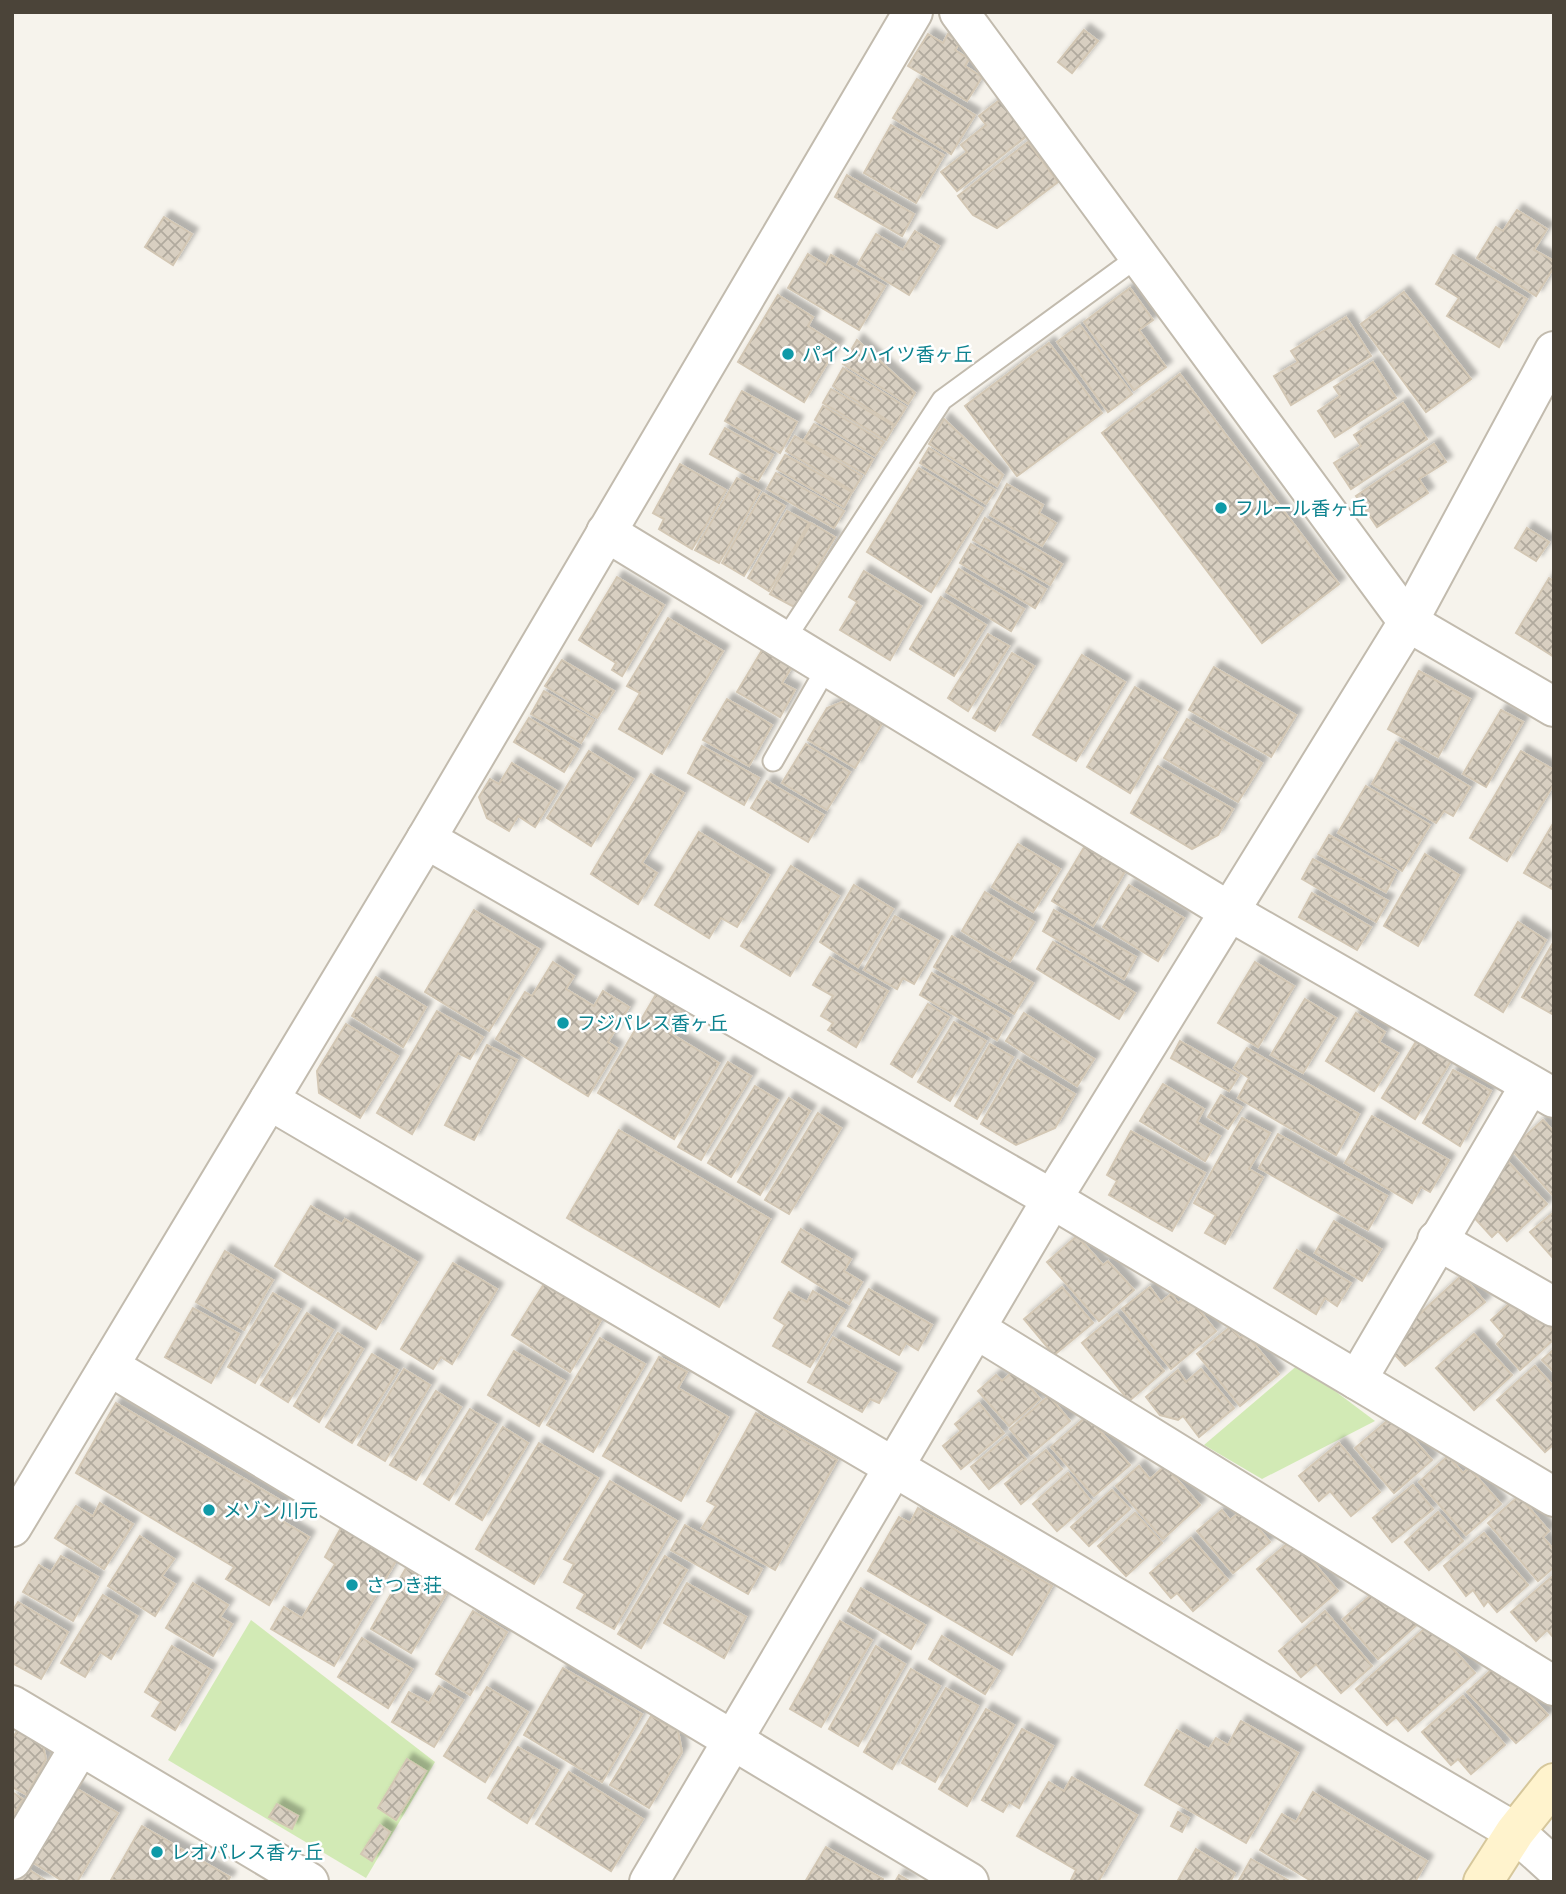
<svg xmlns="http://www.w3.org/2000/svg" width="1566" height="1894" font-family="Commissioner,'Noto Sans JP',sans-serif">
<defs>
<pattern id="building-cross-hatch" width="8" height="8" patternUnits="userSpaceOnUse" patternTransform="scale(1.75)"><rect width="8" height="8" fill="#d8cfc1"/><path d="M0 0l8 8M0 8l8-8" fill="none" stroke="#b1aa9e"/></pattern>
<filter id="shadow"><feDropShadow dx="6" dy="-6" stdDeviation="2" flood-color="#0004"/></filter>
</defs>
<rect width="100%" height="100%" fill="#f6f3ec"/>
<g fill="#d2eab5">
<path d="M1299,1364L1375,1421L1262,1479L1204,1445Z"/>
<path d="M251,1620L435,1762L366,1878L168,1760Z"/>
</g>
<g fill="url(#building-cross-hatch)" stroke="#d3c7b4" stroke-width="2" filter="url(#shadow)">
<path d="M1084,30L1098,41L1072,73L1058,62Z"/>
<path d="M928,34L943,43L948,34L960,42L955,50L969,59L965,66L982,77L967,101L908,66Z"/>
<path d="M917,79L975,115L951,154L893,118Z"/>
<path d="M1001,99L1028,135L957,191L941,172L967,152L961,145L986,125L979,116Z"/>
<path d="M891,125L944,155L916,203L864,173Z"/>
<path d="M1028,142L1058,182L997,228L973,215L958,196Z"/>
<path d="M847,175L914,214L902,236L835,197Z"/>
<path d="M1517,210L1547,229L1534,250L1554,261V267L1536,296L1477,258L1496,227L1503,231Z"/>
<path d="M164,217L192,234L173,265L145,247Z"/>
<path d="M915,231L939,246L909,295L858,264L876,234L903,250Z"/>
<path d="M808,254L826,265L831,255L885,286L859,330L788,288Z"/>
<path d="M1453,255L1527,299L1499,347L1447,316L1459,298L1436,284Z"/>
<path d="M1130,288L1153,320L1139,330L1166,367L1134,390L1084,322Z"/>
<path d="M1404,292L1471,379L1426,412L1361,324Z"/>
<path d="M778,295L813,317L808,326L838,345L804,402L738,362Z"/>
<path d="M1346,317L1371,356L1291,405L1274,376L1298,362L1291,351Z"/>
<path d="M1080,325L1132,394L1108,412L1057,342Z"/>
<path d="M857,340L915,393L908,404L843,364Z"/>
<path d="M1049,343L1102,413L1017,476L965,406Z"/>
<path d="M1373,362L1396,398L1335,437L1318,411L1340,396L1334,387Z"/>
<path d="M843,368L906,407L895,425L833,386Z"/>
<path d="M1180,374L1339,584L1262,643L1102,433Z"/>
<path d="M831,389L894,426L886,440L823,403Z"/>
<path d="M742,391L797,422L780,453L725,421Z"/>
<path d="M1403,403L1427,439L1351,489L1334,463L1361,446L1354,435Z"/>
<path d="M823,406L884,442L875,456L815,420Z"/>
<path d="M944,419L1003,475L997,486L929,444Z"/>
<path d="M814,424L873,459L865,474L804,440Z"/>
<path d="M725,428L773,455L758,481L710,454Z"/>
<path d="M795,436L862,476L853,491L786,451Z"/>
<path d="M1434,444L1446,462L1419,479L1428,493L1377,527L1356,496Z"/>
<path d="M929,448L995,490L986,504L920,463Z"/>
<path d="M785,455L852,492L844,507L777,469Z"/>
<path d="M680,464L726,490L692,549L659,529L664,519L653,513Z"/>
<path d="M919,468L983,508L931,592L867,552Z"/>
<path d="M776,473L844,511L834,528L767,489Z"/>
<path d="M737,478L760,491L719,563L695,550Z"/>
<path d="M1007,484L1043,505L1039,513L1056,523L1042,546L990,515Z"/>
<path d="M763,493L785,506L744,576L722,563Z"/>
<path d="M787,511L809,523L769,591L748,578Z"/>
<path d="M985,518L1062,564L1050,585L973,540Z"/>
<path d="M811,523L835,537L794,607L770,594Z"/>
<path d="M1527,528L1549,542L1536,561L1515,548Z"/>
<path d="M971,544L1046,589L1035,608L960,563Z"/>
<path d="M959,569L1024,609L1011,631L946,592Z"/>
<path d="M864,571L921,606L890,660L840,630L857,602L849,597Z"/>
<path d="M617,577L664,605L622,676L612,670L616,663L579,640Z"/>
<path d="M1549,578L1554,581V657L1516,633Z"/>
<path d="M941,597L986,625L954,676L910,649Z"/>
<path d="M668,618L723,651L662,754L619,729L640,693L627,686Z"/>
<path d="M988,634L1009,646L968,711L948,698Z"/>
<path d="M764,647L793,665L782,683L795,690L780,717L737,692Z"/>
<path d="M1012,653L1034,666L995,731L973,718Z"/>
<path d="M1082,655L1125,682L1076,761L1033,735Z"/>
<path d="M562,660L614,691L597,718L545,686Z"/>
<path d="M1214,667L1296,715L1271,757L1189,710Z"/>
<path d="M1419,671L1470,699L1438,757L1388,729Z"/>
<path d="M1135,687L1177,712L1130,793L1087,767Z"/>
<path d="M544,691L594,720L581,743L531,714Z"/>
<path d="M727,699L772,725L749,766L703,740Z"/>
<path d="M847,700L883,722L855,768L808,740L827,708Z"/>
<path d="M1501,710L1523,722L1486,787L1463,774Z"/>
<path d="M529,718L578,749L564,772L514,742Z"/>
<path d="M1187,719L1262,763L1238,802L1164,758Z"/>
<path d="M1396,742L1470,787L1453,816L1444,811L1436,823L1372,784Z"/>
<path d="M806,744L850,772L827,810L782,783Z"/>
<path d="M702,746L759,778L744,805L688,773Z"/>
<path d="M589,751L633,779L591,846L547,818Z"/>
<path d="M1521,751L1554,770V784L1507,861L1470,838Z"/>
<path d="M512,763L557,791L535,827L518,816L509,831L487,818L479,797L490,779L499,784Z"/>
<path d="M1158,766L1233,809L1218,835L1192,849L1131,813Z"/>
<path d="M651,774L684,793L642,863L657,873L638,904L591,874Z"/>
<path d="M767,781L824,815L808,842L751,808Z"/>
<path d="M1366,786L1430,825L1402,871L1338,833Z"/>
<path d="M1554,822V890L1524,873Z"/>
<path d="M699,832L769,875L737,927L721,918L709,938L655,905Z"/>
<path d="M1329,835L1396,872L1386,892L1318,854Z"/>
<path d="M1018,844L1060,869L1033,912L992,887Z"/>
<path d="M1086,844L1127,868L1093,926L1052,901Z"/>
<path d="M1425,854L1459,875L1418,946L1384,926Z"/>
<path d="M1313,859L1388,901L1376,922L1302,879Z"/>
<path d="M791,866L839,896L790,976L741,946Z"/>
<path d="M854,885L893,909L858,967L820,942Z"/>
<path d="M1129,885L1184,918L1158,961L1103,927Z"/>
<path d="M985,892L1034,922L1010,961L962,931Z"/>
<path d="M1312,893L1371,927L1357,950L1299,917Z"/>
<path d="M474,910L539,949L489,1031L425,992Z"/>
<path d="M1054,910L1136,957L1124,979L1043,931Z"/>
<path d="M895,916L939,941L914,984L903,978L897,989L864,970Z"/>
<path d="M1518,922L1546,940L1503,1012L1475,995Z"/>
<path d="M952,936L1033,983L1014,1014L934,967Z"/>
<path d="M1554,941V1015L1522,997Z"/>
<path d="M1053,942L1135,993L1119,1019L1037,969Z"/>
<path d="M830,957L888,991L856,1047L828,1030L833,1023L821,1016L833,996L813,985Z"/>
<path d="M553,962L574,976L566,989L594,1006L603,991L629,1007L608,1042L617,1048L588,1096L496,1039L525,992L532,996Z"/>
<path d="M1255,962L1294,986L1258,1047L1218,1023Z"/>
<path d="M932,973L1009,1018L997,1040L920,995Z"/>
<path d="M376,977L426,1007L403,1047L352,1016Z"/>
<path d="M661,986L687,1002L670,1033L719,1063L674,1139L598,1093Z"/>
<path d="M1305,999L1336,1018L1303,1073L1271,1055Z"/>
<path d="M928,1004L949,1017L912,1077L891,1064Z"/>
<path d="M437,1011L483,1037L470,1059L458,1053L412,1134L377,1113Z"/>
<path d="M1024,1013L1094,1059L1077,1086L1006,1041Z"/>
<path d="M1356,1013L1385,1032L1379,1042L1398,1053L1374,1091L1326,1061Z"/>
<path d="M954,1022L986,1041L950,1101L918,1082Z"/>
<path d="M346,1024L398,1056L360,1118L319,1093L317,1071Z"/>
<path d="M1417,1040L1451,1061L1415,1119L1382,1098Z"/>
<path d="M1180,1041L1239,1075L1229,1091L1171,1058Z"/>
<path d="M990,1044L1013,1057L977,1119L955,1106Z"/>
<path d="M487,1045L517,1060L474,1140L445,1125Z"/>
<path d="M1247,1048L1359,1114L1336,1155L1238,1098L1249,1078L1234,1068Z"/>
<path d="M1018,1060L1075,1094L1055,1128L1016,1145L981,1124Z"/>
<path d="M728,1062L751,1076L701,1160L678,1147Z"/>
<path d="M1453,1070L1491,1091L1460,1146L1423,1123Z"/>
<path d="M1163,1084L1204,1109L1197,1122L1220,1136L1205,1161L1140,1121Z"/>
<path d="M755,1086L778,1100L731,1177L708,1163Z"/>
<path d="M1221,1095L1242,1107L1228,1129L1208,1117Z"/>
<path d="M789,1098L810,1111L760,1195L738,1182Z"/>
<path d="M818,1113L841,1128L789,1214L765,1200Z"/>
<path d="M1372,1116L1449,1160L1430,1192L1421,1187L1412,1203L1345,1163Z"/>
<path d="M1242,1118L1270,1133L1249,1169L1263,1177L1225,1244L1205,1233L1216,1215L1194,1203Z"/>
<path d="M1543,1120L1554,1132V1197L1511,1149Z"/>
<path d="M619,1130L770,1219L719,1307L567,1218Z"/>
<path d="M1131,1131L1205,1173L1172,1231L1109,1195L1117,1181L1107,1175Z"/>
<path d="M1278,1134L1387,1196L1368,1230L1259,1168Z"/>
<path d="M1501,1154L1547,1204L1507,1241L1498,1231L1492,1237L1470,1213L1494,1191L1479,1174Z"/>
<path d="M311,1206L342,1224L345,1219L417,1262L376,1329L275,1266Z"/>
<path d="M1554,1212V1259L1530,1232Z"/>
<path d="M1334,1221L1381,1249L1362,1281L1315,1253Z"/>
<path d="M801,1229L851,1259L844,1271L862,1282L849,1304L782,1262Z"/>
<path d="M1077,1236L1103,1265L1108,1261L1134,1290L1099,1321L1047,1262Z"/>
<path d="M1297,1250L1351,1283L1337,1306L1325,1298L1316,1314L1274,1288Z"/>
<path d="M225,1251L273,1280L244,1330L196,1302Z"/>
<path d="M453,1263L497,1289L452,1364L441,1357L433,1369L401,1349Z"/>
<path d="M1462,1275L1485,1302L1405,1366L1386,1345Z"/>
<path d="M544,1284L601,1320L570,1372L512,1335Z"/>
<path d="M1062,1287L1093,1323L1054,1355L1024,1319Z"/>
<path d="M1150,1287L1161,1302L1171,1294L1178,1303L1188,1296L1216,1331L1171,1369L1122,1309Z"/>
<path d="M869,1289L932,1325L918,1350L906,1343L899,1355L848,1326Z"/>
<path d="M813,1291L845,1310L810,1367L773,1346L785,1325L774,1318L789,1292L807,1302Z"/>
<path d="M273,1293L300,1309L255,1383L228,1367Z"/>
<path d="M1520,1294L1554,1332V1339L1520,1370L1497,1344L1505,1336L1491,1320Z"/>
<path d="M193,1308L239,1334L211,1383L165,1357Z"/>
<path d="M307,1313L333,1330L288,1402L261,1385Z"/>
<path d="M1117,1314L1164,1371L1129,1401L1082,1343Z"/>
<path d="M1230,1327L1240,1338L1246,1334L1279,1374L1240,1406L1197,1354Z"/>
<path d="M338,1333L363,1349L319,1422L294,1406Z"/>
<path d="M1474,1334L1512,1375L1474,1410L1436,1368Z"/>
<path d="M833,1337L896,1373L879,1403L870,1399L862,1412L808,1382Z"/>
<path d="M600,1338L645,1364L593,1452L547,1425Z"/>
<path d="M1554,1349V1372L1542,1360Z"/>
<path d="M514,1351L565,1381L539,1426L488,1395Z"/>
<path d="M372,1354L398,1370L352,1443L326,1427Z"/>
<path d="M659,1357L687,1372L678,1388L728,1417L681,1501L603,1456Z"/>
<path d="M1535,1366L1554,1387V1444L1545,1452L1497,1400Z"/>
<path d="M404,1369L430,1385L385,1461L358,1445Z"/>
<path d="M1201,1369L1234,1408L1199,1437L1183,1416L1178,1420L1160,1415L1146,1397L1178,1370L1186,1382Z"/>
<path d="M1015,1370L1040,1399L1009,1426L978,1391L996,1375L1002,1381Z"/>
<path d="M436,1391L461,1407L416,1480L390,1465Z"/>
<path d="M1049,1396L1070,1421L1031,1454L1010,1429Z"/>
<path d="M116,1403L285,1503L276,1517L309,1537L269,1605L226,1579L234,1567L76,1473Z"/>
<path d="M979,1403L1004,1433L961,1469L943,1446L961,1431L955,1424Z"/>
<path d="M470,1409L496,1424L449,1500L424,1484Z"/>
<path d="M756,1413L837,1460L775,1570L702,1528L716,1506L707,1501Z"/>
<path d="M1087,1416L1130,1465L1094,1496L1051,1447Z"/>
<path d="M1393,1416L1432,1460L1394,1493L1355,1448Z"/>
<path d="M503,1427L528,1443L482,1520L456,1504Z"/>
<path d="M1007,1437L1026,1459L989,1489L971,1467Z"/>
<path d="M539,1443L598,1478L534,1584L476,1549Z"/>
<path d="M1339,1443L1380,1492L1351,1516L1330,1491L1319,1501L1299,1476Z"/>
<path d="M1046,1450L1062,1469L1021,1504L1005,1484Z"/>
<path d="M1448,1456L1463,1473L1469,1468L1501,1504L1466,1535L1419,1482Z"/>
<path d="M1139,1466L1150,1479L1165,1466L1200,1505L1163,1539L1116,1486Z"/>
<path d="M1068,1473L1091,1501L1057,1531L1033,1504Z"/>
<path d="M610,1481L677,1521L614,1629L577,1608L585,1594L564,1582L574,1564L564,1559Z"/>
<path d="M1413,1485L1433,1509L1392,1542L1373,1518Z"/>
<path d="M1112,1490L1130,1509L1089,1546L1071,1527Z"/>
<path d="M1519,1496L1549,1531L1543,1537L1554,1550V1567L1538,1581L1488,1523Z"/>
<path d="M100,1503L133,1524L104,1569L55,1538L76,1506L93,1516Z"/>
<path d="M918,1508L1052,1586L1012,1655L868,1571L899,1517L910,1523Z"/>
<path d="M1222,1510L1230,1520L1243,1510L1270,1542L1233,1573L1197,1531Z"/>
<path d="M1438,1512L1463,1541L1429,1570L1405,1542Z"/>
<path d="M1135,1513L1162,1543L1126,1576L1098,1546Z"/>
<path d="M685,1525L762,1569L748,1594L671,1550Z"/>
<path d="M341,1528L396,1561L334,1666L271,1629L284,1607L302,1618L335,1564L325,1557Z"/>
<path d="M1484,1533L1528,1585L1497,1612L1488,1601L1484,1606L1473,1590L1466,1596L1444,1566Z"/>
<path d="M140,1536L174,1559L162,1576L175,1584L155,1616L108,1586Z"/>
<path d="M1191,1538L1228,1580L1193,1611L1177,1593L1171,1598L1150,1573Z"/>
<path d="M1293,1539L1338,1591L1302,1622L1257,1569Z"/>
<path d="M61,1556L98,1577L73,1621L23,1592L39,1565L51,1572Z"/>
<path d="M665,1556L687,1570L641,1648L618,1634Z"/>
<path d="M406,1568L447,1592L411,1653L371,1629Z"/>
<path d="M1554,1575V1638L1547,1630L1536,1641L1511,1612Z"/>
<path d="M193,1583L228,1605L220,1617L232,1624L213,1656L166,1628Z"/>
<path d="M687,1583L746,1617L724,1658L664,1623Z"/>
<path d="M861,1588L925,1625L911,1649L848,1611Z"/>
<path d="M1377,1590L1420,1622L1378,1659L1343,1619Z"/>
<path d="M103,1595L137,1616L111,1659L100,1652L85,1677L61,1663Z"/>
<path d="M18,1602L68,1632L41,1679L12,1663V1612Z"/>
<path d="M473,1611L507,1632L470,1695L436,1674Z"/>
<path d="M1325,1611L1372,1666L1341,1693L1316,1664L1301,1677L1279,1651Z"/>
<path d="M840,1621L872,1640L821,1727L790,1709Z"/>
<path d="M1430,1624L1475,1673L1408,1731L1396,1717L1387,1725L1356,1689Z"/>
<path d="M942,1636L999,1671L985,1694L929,1659Z"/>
<path d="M362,1638L412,1669L388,1708L338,1677Z"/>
<path d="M172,1646L211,1670L175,1730L152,1716L161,1702L145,1692Z"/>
<path d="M876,1646L905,1664L858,1746L829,1729Z"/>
<path d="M1499,1663L1548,1715L1516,1743L1467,1692Z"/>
<path d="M563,1668L642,1714L602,1782L524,1735Z"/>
<path d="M911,1669L940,1686L892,1769L864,1752Z"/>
<path d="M439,1686L463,1700L434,1747L392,1722L409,1692L429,1703Z"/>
<path d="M487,1687L528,1712L485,1782L444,1756Z"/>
<path d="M946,1688L978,1706L935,1782L902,1763Z"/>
<path d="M1463,1696L1505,1745L1471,1774L1458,1759L1451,1765L1422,1732Z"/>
<path d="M986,1709L1014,1725L967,1806L939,1789Z"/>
<path d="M651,1716L678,1731L682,1752L649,1808L610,1785Z"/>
<path d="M1241,1721L1298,1753L1246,1843L1145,1785L1177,1730L1209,1749L1216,1738L1228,1745Z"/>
<path d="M19,1728L42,1741L46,1759L27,1795L12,1787V1739Z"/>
<path d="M1022,1729L1053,1746L1019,1808L1009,1802L1003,1812L982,1800Z"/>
<path d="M518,1747L558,1770L527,1823L488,1798Z"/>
<path d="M407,1759L426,1771L396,1820L378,1808Z"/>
<path d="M569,1772L643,1819L611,1871L536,1824Z"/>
<path d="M1072,1777L1137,1815L1098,1882H1070L1076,1870L1017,1836L1049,1782L1064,1791Z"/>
<path d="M74,1787L118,1813L77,1882H64L29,1860Z"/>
<path d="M12,1792L23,1799L12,1817Z"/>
<path d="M1313,1792L1427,1861L1415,1882H1313L1260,1850L1282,1814L1296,1822Z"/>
<path d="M277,1804L298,1816L292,1829L269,1817Z"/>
<path d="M1178,1812L1189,1818L1182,1832L1171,1826Z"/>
<path d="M380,1825L390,1832L372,1861L361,1854Z"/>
<path d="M142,1826L230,1877L227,1882L111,1880Z"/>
<path d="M826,1847L883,1879L881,1882H805Z"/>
<path d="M1196,1849L1235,1873L1230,1882H1177Z"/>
<path d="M1251,1859L1291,1882H1238Z"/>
<path d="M25,1867L48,1882H16Z"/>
<path d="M899,1875L911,1882H895Z"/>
</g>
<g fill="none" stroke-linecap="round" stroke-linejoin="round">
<defs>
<g id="lane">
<path d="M784,641L942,400L1139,256"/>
<path d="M773,761L827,667"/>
</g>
<g id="street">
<path d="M959,12L1408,622L1554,707"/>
<path d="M606,532L1227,910L1554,1098"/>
<path d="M426,839L1052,1199L1554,1497"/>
<path d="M269,1100L1515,1832L1554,1867"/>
<path d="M1437,1240L1554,1307"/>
<path d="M976,1329L1554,1686"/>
<path d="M109,1366L969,1882"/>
<path d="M1357,1380L1530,1085"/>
<path d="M12,1527L426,839L913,12"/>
<path d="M12,1705L309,1882"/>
<path d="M12,1860L80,1746"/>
<path d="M649,1882L1052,1199L1408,622L1554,351"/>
</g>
<path id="secondary" d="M1483,1882L1515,1832L1554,1783"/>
</defs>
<use href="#lane" stroke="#c2bbae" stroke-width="23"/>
<use href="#street" stroke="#c2bbae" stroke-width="42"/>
<use href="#secondary" stroke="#d6c79b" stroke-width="42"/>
<use href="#lane" stroke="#fff" stroke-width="19"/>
<use href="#street" stroke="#fff" stroke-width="38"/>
<use href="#secondary" stroke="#fff3cd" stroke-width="38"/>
</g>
<g fill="#0f9aa8" stroke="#fff" stroke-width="2.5">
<circle cx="788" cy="354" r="7"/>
<circle cx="1221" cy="508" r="7"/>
<circle cx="563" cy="1023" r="7"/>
<circle cx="209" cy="1510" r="7"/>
<circle cx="352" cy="1585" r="7"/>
<circle cx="157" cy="1852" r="7"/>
</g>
<g text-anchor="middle" stroke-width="5" stroke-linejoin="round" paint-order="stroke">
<g font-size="19" fill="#0d838f" stroke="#fff" text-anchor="start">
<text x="802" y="361">パインハイツ香ヶ丘</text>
<text x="1235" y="515">フルール香ヶ丘</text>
<text x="577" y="1030">フジパレス香ヶ丘</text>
<text x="223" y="1517">メゾン川元</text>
<text x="366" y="1592">さつき荘</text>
<text x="171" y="1859">レオパレス香ヶ丘</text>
</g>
</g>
<rect width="1566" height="1894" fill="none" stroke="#4b4439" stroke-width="28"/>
</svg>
